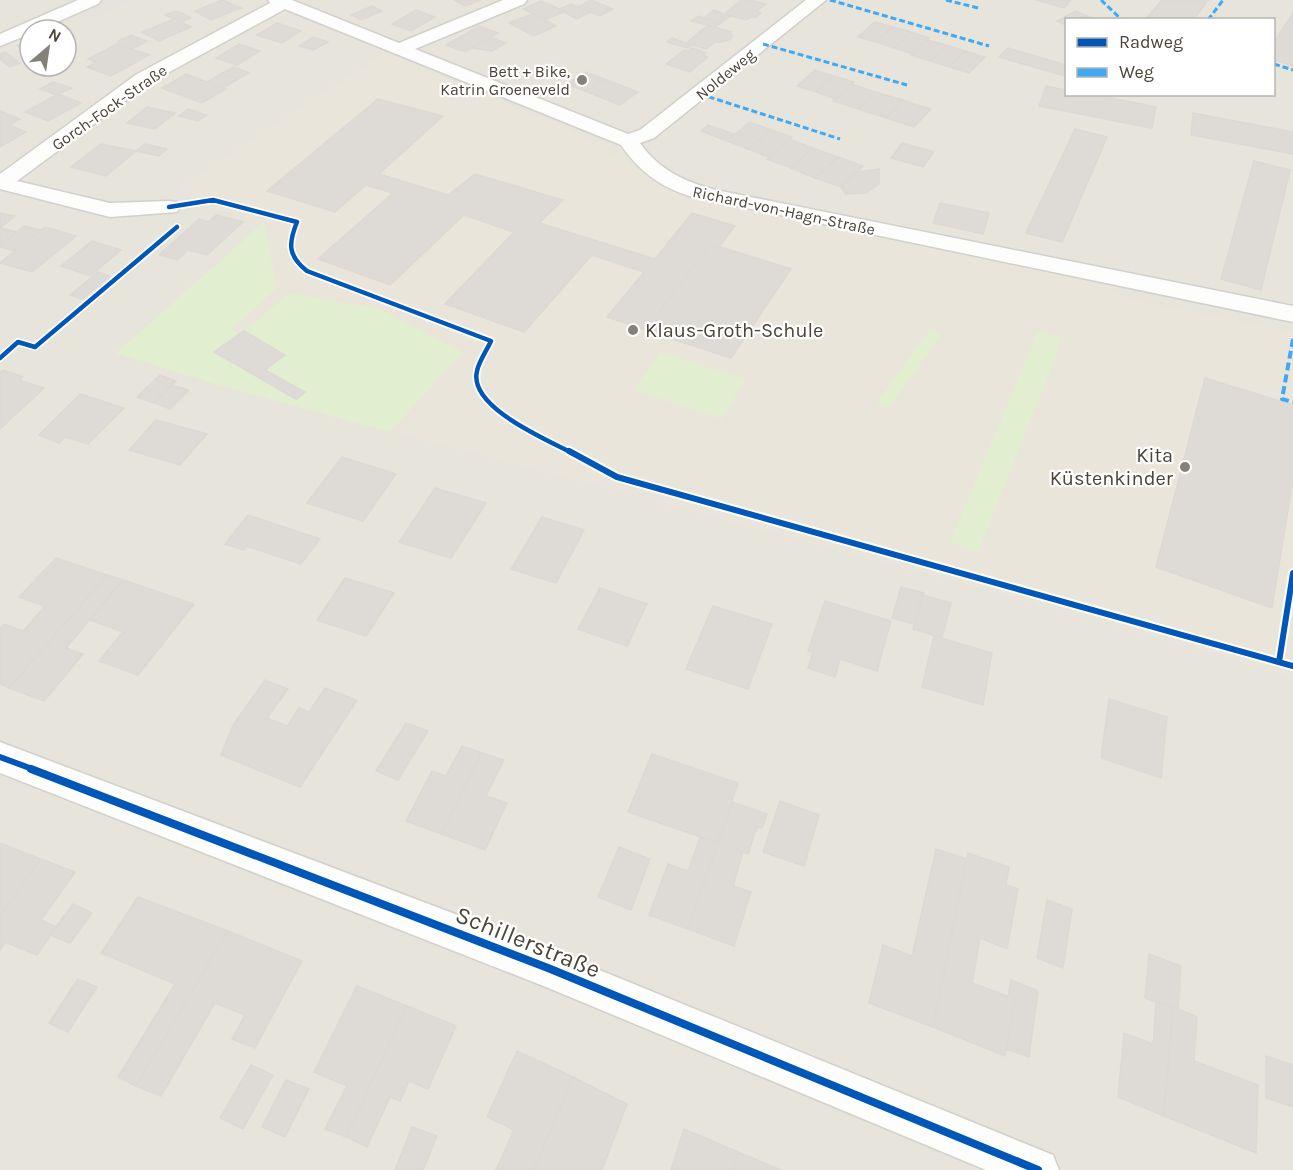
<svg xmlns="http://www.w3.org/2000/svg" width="1293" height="1170" font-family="Karla,sans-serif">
<rect width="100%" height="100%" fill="#f4f2ee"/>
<path fill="#e7e4dc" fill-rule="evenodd" d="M0,0H1293V1170H0ZM1066,20H1274V94H1066ZM30,30H66V66H30Z"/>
<path fill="#eae5da" d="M385,53L535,115L592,143L675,191L745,210L1106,283L1126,299L1293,332V654L1290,676L1032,602L218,385L116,353L264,223L206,206L177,189Z"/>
<g fill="#e1eecf">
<path d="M264,222L277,288L232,329L241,333L214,352L296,399L305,393L265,370L285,354L244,331L290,293L377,308L463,352L390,432L218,385L116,353Z"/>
<path d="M930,329L942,334L889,408L876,403Z"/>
<path d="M1038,331L1063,338L978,553L950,542Z"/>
<path d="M660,352L746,379L722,419L634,390Z"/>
</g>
<path fill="#e6e3df" d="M98,0H133L93,19L74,11Z"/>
<g fill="#dedbd6" stroke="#dcd9d4" stroke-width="1.5">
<path d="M222,0L241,8L211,20L195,11Z"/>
<path d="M454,0H481L465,6Z"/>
<path d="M591,0L613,9L600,16L578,7Z"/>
<path d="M742,0H750L766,4L757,11L761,13L755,18L751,17L746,20L724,14Z"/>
<path d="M1036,0H1071L1064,8Z"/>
<path d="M1162,0H1208L1193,20H1145Z"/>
<path d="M541,1L559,9L564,12L545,20L523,9Z"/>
<path d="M571,4L578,7L591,12L577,19L559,9Z"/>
<path d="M372,6L382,11L361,20L351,15Z"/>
<path d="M416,10L435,17L411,31L392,24Z"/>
<path d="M714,10L724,14L730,16L721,23L704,18Z"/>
<path d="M175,11L184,14L191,18L181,22L165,15Z"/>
<path d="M1075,11L1097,20H1066V25L1057,21Z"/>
<path d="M1293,13V66L1274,60V42Z"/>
<path d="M532,14L545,20L556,26L534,36L509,23Z"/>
<path d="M699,16L704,18L721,23L715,27L691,21Z"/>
<path d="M174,19L191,27L159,41L142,32Z"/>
<path d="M875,22L893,27L876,42L858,37Z"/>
<path d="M277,23L301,31L282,43L257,35Z"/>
<path d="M708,25L731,32L730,34L733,36L729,40L714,43L706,49L686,43Z"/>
<path d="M479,26L498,33L465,52L446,45Z"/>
<path d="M893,27L911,32L894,48L876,42Z"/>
<path d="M911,32L929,38L912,54L894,48Z"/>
<path d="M131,35L147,41L132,49L117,44L118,41Z"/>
<path d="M313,37L328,42L313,50L299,46Z"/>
<path d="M490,37L506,43L492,51L472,48Z"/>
<path d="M672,38L686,43L692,45L687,48L667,42Z"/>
<path d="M927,40L946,45L930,61L911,55Z"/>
<path d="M30,41V54L17,46Z"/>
<path d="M117,44L149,55L111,76L87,67L96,62L88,59Z"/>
<path d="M239,44L260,51L237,65L216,58Z"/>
<path d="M946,45L965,51L949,67L930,61Z"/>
<path d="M692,48L706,53L703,55L708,57L690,72L666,64L684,50L687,51Z"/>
<path d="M1008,48L1066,65V74L1065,76L999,57Z"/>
<path d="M965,51L985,57L969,73L949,67Z"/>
<path d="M5,52L20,63L10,67L0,59V54Z"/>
<path d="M233,67L249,73L238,79L222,73Z"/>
<path d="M815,70L834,76L816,92L797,86Z"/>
<path d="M586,72L604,79L585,91L567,84Z"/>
<path d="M222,73L238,79L223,88L207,82Z"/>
<path d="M186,74L223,88L226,89L202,103L162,88Z"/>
<path d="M834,76L854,82L836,99L816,92Z"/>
<path d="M604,79L638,92L620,105L585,91Z"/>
<path d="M53,82L72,88L56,95L40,89Z"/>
<path d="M851,84L875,92L858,109L833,101Z"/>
<path d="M1046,86L1066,90V94H1092L1156,107L1152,128L1039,106Z"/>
<path d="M875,92L903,100L886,118L858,109Z"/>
<path d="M58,94L81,103L48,121L25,112Z"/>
<path d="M378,99L443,116L379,174L448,195L475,174L563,200L539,223L655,259L692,213L735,226L719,247L711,244L645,330L607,317L644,272L592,255L524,332L445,304L514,232L464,215L390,285L318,259L393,193L366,185L335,212L267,191Z"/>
<path d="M903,100L917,105L931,109L914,127L886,118Z"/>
<path d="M147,107L175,113L155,129L127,123Z"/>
<path d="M188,109L207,115L198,121L179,116Z"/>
<path d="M0,111L20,119L9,125L26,132L0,147Z"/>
<path d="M1193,113L1293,132V154L1191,135Z"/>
<path d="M750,122L771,130L748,149L727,141Z"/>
<path d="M708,125L734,134L727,141L701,131Z"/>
<path d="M1075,129L1107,137L1062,242L1026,233Z"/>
<path d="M771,130L792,137L769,157L748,149Z"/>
<path d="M789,139L813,148L791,168L767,159Z"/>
<path d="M902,143L934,152L923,167L891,158Z"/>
<path d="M101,144L136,151L106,176L71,167Z"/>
<path d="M145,144L167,149L159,156L136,151Z"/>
<path d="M813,148L838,157L815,178L791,168Z"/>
<path d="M838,157L863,166L841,187L815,178Z"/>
<path d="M1254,161L1290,170L1261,290L1221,279Z"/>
<path d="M879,169V184L866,193L846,194L841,187L857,172Z"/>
<path d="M940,203L989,213L983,234L933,223Z"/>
<path d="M0,213L15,216L0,228Z"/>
<path d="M216,215L243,222L207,255L188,250L177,260L159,255L199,219L209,222Z"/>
<path d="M24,226L41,230L15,251L0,247Z"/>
<path d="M45,227L76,236L32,272L0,263Z"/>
<path d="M1,228L17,232L0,245V228Z"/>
<path d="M92,241L121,250L90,276L61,266Z"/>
<path d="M711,244L791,269L731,358L645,330Z"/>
<path d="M98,272L110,276L82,299L70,295Z"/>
<path d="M244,331L285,355L265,370L305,392L296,399L214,352Z"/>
<path d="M3,370L23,377L19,380L44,388L1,428L0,373Z"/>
<path d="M160,375L176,381L154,403L137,397Z"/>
<path d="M1205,378L1293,405V479L1272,608L1156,567Z"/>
<path d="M172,385L189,390L170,409L154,403Z"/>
<path d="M80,394L124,408L88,444L65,437L59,443L39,435Z"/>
<path d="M156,420L207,434L180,465L129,450Z"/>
<path d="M342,457L396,474L363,521L307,503Z"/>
<path d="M435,488L486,503L451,558L399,542Z"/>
<path d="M248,515L320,539L301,564L246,546L244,550L225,544Z"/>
<path d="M542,517L584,530L556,583L511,569Z"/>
<path d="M56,558L107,575L9,688L0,684V628L4,624L23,631L45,606L19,597Z"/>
<path d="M107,575L123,580L66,648L83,654L44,701L9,688Z"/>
<path d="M345,578L394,593L366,636L317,620Z"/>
<path d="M123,580L194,604L138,675L99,661L123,632L90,620Z"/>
<path d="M901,587L924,593L914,624L892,618Z"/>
<path d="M600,588L647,604L627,646L578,629Z"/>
<path d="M923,595L951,603L942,638L913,629Z"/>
<path d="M825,601L891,621L877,671L840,659L835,677L808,668L813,652L808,651Z"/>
<path d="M713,606L772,624L748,689L686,669Z"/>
<path d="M934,636L992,653L983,705L922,687Z"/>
<path d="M265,680L288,689L267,718L287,726L299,708L309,712L325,688L357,700L300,787L221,755L233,725Z"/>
<path d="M1109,699L1167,717L1161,778L1101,758Z"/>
<path d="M406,723L428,731L398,780L376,771Z"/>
<path d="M462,746L482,753L442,834L406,821L432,771L446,776Z"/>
<path d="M482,753L504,760L486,796L507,803L485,850L442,834Z"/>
<path d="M652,754L738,783L718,843L628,812Z"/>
<path d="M780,801L819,815L804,866L763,852Z"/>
<path d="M732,802L767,814L762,828L757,827L748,854L718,843Z"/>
<path d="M700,837L718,843L688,929L649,915L668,864L688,871Z"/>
<path d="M0,843L41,859L0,916Z"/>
<path d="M718,843L743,852L733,886L751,892L734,946L688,929Z"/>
<path d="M619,847L650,859L631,910L598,897Z"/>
<path d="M936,849L967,859L933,1027L869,1003L883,945L912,956Z"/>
<path d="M968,853L1009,867L1006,885L1018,889L1007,949L980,938L972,983L1015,999L1005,1056L933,1027Z"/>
<path d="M41,859L75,872L41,920L56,927L37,955L5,942L0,950V916Z"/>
<path d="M138,897L228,931L136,1086L118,1077L175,984L101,953Z"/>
<path d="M1047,900L1072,909L1063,968L1037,958Z"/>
<path d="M73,904L92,913L70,943L50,935Z"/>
<path d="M228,931L302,961L255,1048L232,1039L245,1015L215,1003L161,1096L136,1086Z"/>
<path d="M1149,954L1181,966L1178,1010L1145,998Z"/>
<path d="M78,979L97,987L68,1032L49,1023Z"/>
<path d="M1011,980L1038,991L1029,1057L1006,1049L1015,999L1008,997Z"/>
<path d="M357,986L407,1006L346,1137L325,1129L347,1086L314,1072Z"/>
<path d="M1156,1002L1173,1007L1164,1116L1118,1097L1124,1033L1153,1044Z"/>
<path d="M407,1006L456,1026L428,1089L409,1081L400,1101L390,1097L367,1147L346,1137Z"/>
<path d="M1173,1007L1197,1017L1194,1061L1258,1085L1256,1153L1164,1116Z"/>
<path d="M517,1051L573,1077L534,1170H496L514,1130L487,1117Z"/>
<path d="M1266,1056L1293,1065V1107L1266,1098Z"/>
<path d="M251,1065L273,1075L243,1129L220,1118Z"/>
<path d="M573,1077L627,1104L602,1170H534Z"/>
<path d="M286,1080L309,1089L285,1137L262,1127Z"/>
<path d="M412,1127L437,1136L423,1170H395Z"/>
<path d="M684,1129L738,1152L733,1170H671Z"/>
<path d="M738,1152L781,1170H733Z"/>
</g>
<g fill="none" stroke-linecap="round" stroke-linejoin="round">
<defs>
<g id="minor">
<path d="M78,0H101L98,4L39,30H30V34L0,46V34Z"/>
<path d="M268,0H292L399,43L503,0H527L524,4L415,49L628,134L640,130L806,0H826L654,138L640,143C659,170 685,182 716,190L1293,306V322L689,196C659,186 639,171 621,145L285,9L151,82L17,181L110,203L169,201L177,202L180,207L177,212L110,217L0,189V174L137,74L270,3Z"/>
<path d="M0,742L548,949L1053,1155L1059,1170H986L546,987L0,773Z"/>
</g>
</defs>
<use href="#minor" stroke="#d2d0cb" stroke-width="3"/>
<use href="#minor" fill="#fdfdfc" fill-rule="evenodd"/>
<g stroke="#3fa9f5" stroke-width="3" stroke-dasharray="6 3" stroke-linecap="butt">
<path d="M830,0L989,46"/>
<path d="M946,0L978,8"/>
<path d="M1101,0L1122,20"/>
<path d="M1208,20L1223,0"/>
<path d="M763,44L907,85"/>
<path d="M1274,64L1293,70"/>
<path d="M700,94L840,139"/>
</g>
<path stroke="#3fa9f5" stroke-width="4" stroke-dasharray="8 4" stroke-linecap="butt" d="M1293,339L1282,399L1293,402"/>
<defs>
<path id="cycleway-far3" d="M209,201H215"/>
<g id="cycleway-far2">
<path d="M169,207L213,200L297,222C288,244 288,256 307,271L491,341C487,350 479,361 477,371C468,407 546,439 572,453"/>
<path d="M0,358L18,342L35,347L177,227"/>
</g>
<g id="cycleway-far1">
<path d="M569,451L617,477L1293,666"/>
<path d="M1279,662L1293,573"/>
<path d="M0,757L35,770"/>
</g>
<path id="cycleway" d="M31,769L548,968L1038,1170"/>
</defs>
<use href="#cycleway-far3" stroke="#fff" stroke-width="6"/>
<use href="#cycleway-far2" stroke="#fff" stroke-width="8"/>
<use href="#cycleway-far1" stroke="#fff" stroke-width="10"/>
<use href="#cycleway" stroke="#fff" stroke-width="11"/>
<use href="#cycleway-far3" stroke="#0057b8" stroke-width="4"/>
<use href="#cycleway-far2" stroke="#0057b8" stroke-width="4.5"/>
<use href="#cycleway-far1" stroke="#0057b8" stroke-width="6"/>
<use href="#cycleway" stroke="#0057b8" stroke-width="8"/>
</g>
<g fill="#868178" stroke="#fff" stroke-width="2">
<circle cx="582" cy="80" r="6"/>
<circle cx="633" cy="330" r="6"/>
<circle cx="1185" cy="467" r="6"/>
</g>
<g text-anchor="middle" stroke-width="4.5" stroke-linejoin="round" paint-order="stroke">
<g font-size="16" fill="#4b4439" stroke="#fff" text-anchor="end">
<text x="570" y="77">Bett + Bike,<tspan x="570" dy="18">Katrin Groeneveld</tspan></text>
</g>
<g font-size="16" fill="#4b4439" stroke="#fff">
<text transform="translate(725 74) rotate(-39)" y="6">Noldeweg</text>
<text transform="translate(109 107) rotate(-35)" y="6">Gorch-Fock-Straße</text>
<text transform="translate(784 210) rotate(12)" y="6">Richard-von-Hagn-Straße</text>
</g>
<g font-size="20" fill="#4b4439" stroke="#fff" text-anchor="start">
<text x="645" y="337">Klaus-Groth-Schule</text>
<text x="1173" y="462" text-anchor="end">Kita<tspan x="1173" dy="23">Küstenkinder</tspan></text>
</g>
<g font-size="24" fill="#4b4439" stroke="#fff">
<text transform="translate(528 942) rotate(22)" y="8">Schillerstraße</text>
</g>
</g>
<rect x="1065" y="18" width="210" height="78" fill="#ffffff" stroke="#b7b4b0" stroke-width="1.5"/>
<rect x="1077" y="38" width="30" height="9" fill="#0057b8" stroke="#b7b4b0" stroke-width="1.5"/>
<text x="1119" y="48" font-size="18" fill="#4b4439">Radweg</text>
<rect x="1077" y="68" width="30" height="9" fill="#3fa9f5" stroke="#b7b4b0" stroke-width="1.5"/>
<text x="1119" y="78" font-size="18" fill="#4b4439">Weg</text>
<g transform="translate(48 48) rotate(29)"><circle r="28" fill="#ffffff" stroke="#b7b4b0" stroke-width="1.5"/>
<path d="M0-4.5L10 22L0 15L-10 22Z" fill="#868178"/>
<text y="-9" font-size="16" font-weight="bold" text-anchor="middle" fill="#4b4439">N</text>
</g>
</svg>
